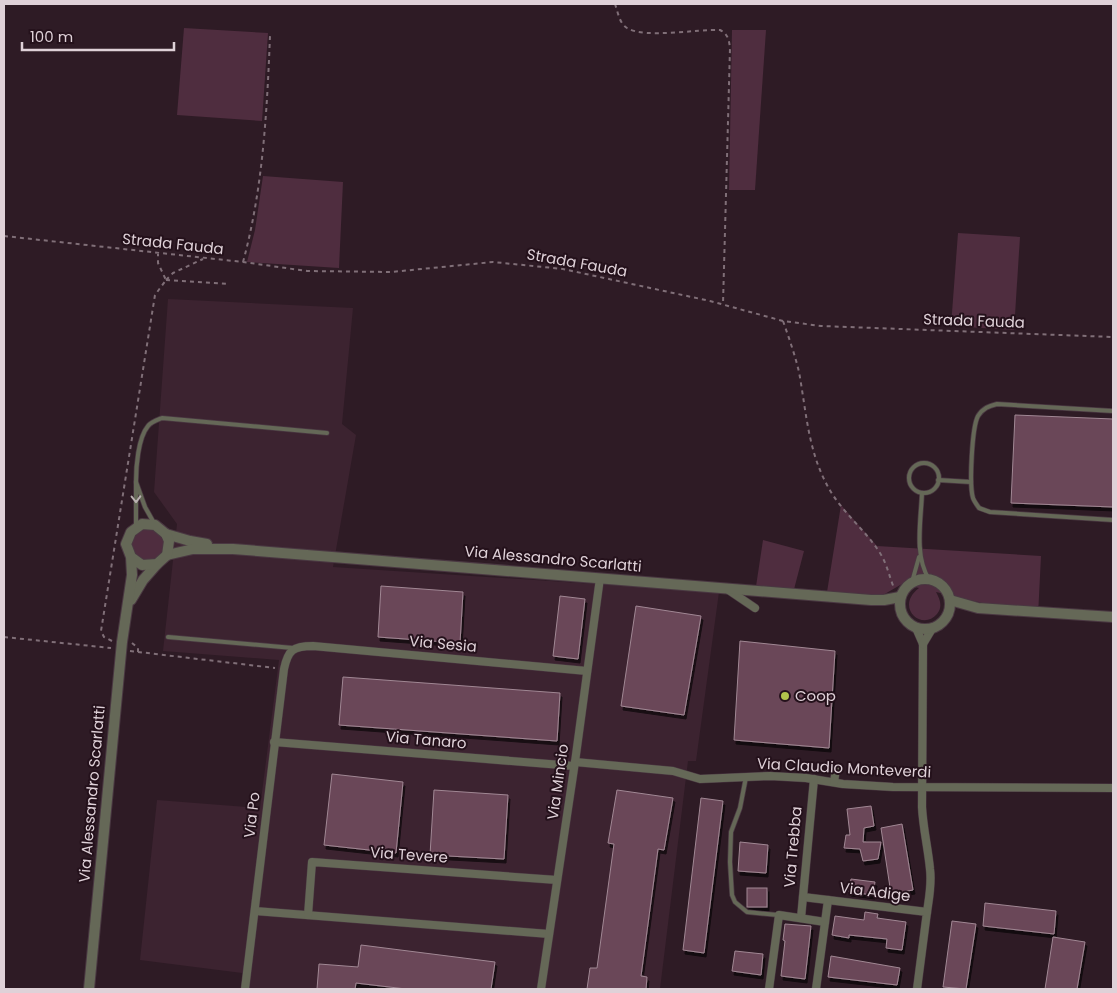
<svg xmlns="http://www.w3.org/2000/svg" width="1117" height="993" font-family="Poppins,sans-serif">
<defs>
<filter id="shadow"><feDropShadow dx="2" dy="4" stdDeviation="0" flood-color="#0009"/></filter>
</defs>
<rect width="100%" height="100%" fill="#2e1b25"/>
<path fill="#3c2330" d="M168,299L353,308L342,424L356,435L333,567L719,592L696,761H688L660,989H249L250,974L140,960L157,800L260,808L279,660L163,651L177,524L154,492Z"/>
<g fill="#4f2d3f">
<path d="M184,28L268,33L262,121L177,115Z"/>
<path d="M732,30H766L755,190H729Z"/>
<path d="M263,176L343,182L339,268L247,262L255,230Z"/>
<path d="M958,233L1020,237L1014,330L951,326Z"/>
<path d="M841,505L877,546L1041,556L1038,616L936,592C940,599 943,607 937,614C922,632 894,607 919,588L902,584L883,595L827,592Z"/>
<circle cx="148" cy="545" r="17"/>
<path d="M763,540L804,551L792,597L755,593Z"/>
</g>
<g fill="#6a4658" stroke="#a18894" filter="url(#shadow)">
<path d="M1015,415L1113,419V507L1011,503Z"/>
<path d="M381,586L463,592L460,643L378,637Z"/>
<path d="M560,596L585,599L578,659L553,656Z"/>
<path d="M636,606L701,616L684,715L621,706Z"/>
<path d="M740,641L835,651L829,748L734,740Z"/>
<path d="M343,677L560,693L557,741L339,725Z"/>
<path d="M332,774L403,782L396,853L324,845Z"/>
<path d="M434,790L508,795L504,859L430,855Z"/>
<path d="M617,790L673,798L664,850L658,849L641,976L647,977L646,989H587L590,968H597L614,844L608,843Z"/>
<path d="M701,798L723,801L704,953L683,950Z"/>
<path d="M871,806L874,826L864,828L863,842H881L878,859L863,861L860,849L844,848L846,835H850L847,809Z"/>
<path d="M902,824L913,890L891,894L881,828Z"/>
<path d="M740,842L768,845L766,873L738,871Z"/>
<path d="M851,879L875,882L873,895L849,892Z"/>
<rect x="747" y="888" width="20" height="19"/>
<path d="M985,903L1056,911L1054,934L983,926Z"/>
<path d="M865,912L878,914L877,918L906,922L902,950L886,948L887,939L849,935V938L832,935L835,916L864,920Z"/>
<path d="M952,921L976,924L966,989L943,987Z"/>
<path d="M785,924L811,926L805,979L781,976L785,941L783,940Z"/>
<path d="M1053,937L1085,942L1077,989H1045Z"/>
<path d="M361,945L495,962L491,989H406L356,983L355,989H317L319,964L358,967Z"/>
<path d="M735,951L763,954L761,975L732,971Z"/>
<path d="M831,956L900,968L897,985L828,977Z"/>
</g>
<g fill="none" stroke-linecap="round" stroke-linejoin="round">
<defs>
<g id="service">
<path d="M1113,411L997,404C989,406 983,408 978,416C972,427 969,485 973,498C974,501 977,505 979,508L990,512L1113,520"/>
<circle cx="924" cy="478" r="15"/>
<path d="M938,480L971,482"/>
<path d="M136,482C136,467 138,438 148,426C151,422 157,420 162,418L327,433"/>
<path d="M922,493C921,520 914,556 929,579"/>
<path d="M136,525V482L145,507L154,523"/>
<path d="M912,582L919,557"/>
<path d="M168,637L293,648"/>
<path d="M746,777L740,808L731,832L730,862L732,895L735,902L747,912L778,915"/>
</g>
<g id="minor">
<path d="M727,589L755,608"/>
<path d="M916,628L923,644L922,807C923,828 928,848 930,869C932,884 929,898 927,912"/>
<path d="M923,644L932,629"/>
<path d="M274,742L574,766"/>
<path d="M575,762L673,771L700,779L770,776L806,778L843,784L893,787L1113,788"/>
<path d="M834,782L836,769"/>
<path d="M803,897L927,912L917,989"/>
<path d="M255,911L549,934"/>
<path d="M308,915L312,862L557,880"/>
<path d="M801,918L814,779"/>
<path d="M245,989L284,669C288,650 293,646 313,646L587,671"/>
<path d="M541,989L575,762L600,578"/>
<path d="M769,989L779,915L825,922"/>
<path d="M816,989L828,900"/>
</g>
<g id="tertiary">
<path d="M166,534L190,541L207,544"/>
<path d="M167,555L193,549H233L871,600H884L900,597"/>
<circle cx="925" cy="604" r="25"/>
<path d="M131,600L143,580L157,564"/>
<path d="M950,600L978,608L1113,617"/>
<path d="M89,989L122,642L132,575L131,557L126,544L131,532L142,524L155,525L166,534L169,541L167,555L157,564L142,565L131,557"/>
</g>
</defs>
<use href="#service" stroke="#4a3842" stroke-width="5.5"/>
<use href="#minor" stroke="#4a3842" stroke-width="9"/>
<use href="#tertiary" stroke="#4a3842" stroke-width="12"/>
<g stroke="#806f78" stroke-width="2" stroke-dasharray="4 4" stroke-linecap="butt">
<path d="M615,4C618,12 619,23 627,28C645,39 697,29 720,30C728,34 729,40 730,48L723,304"/>
<path d="M4,236L243,262L307,271L391,272L493,262L563,269L710,301L783,321L821,326L1113,337"/>
<path d="M243,262C263,189 267,111 270,36"/>
<path d="M166,280L229,284"/>
<path d="M166,280L173,273L203,259"/>
<path d="M783,321C789,338 795,355 799,372C806,410 808,449 826,483C839,510 864,528 880,553C887,564 889,576 894,588"/>
<path d="M4,637L111,648"/>
<path d="M112,641L104,637L101,631L155,295L166,280L158,263V254"/>
<path d="M132,643L138,648V652"/>
<path d="M130,651L275,668"/>
</g>
<use href="#service" stroke="#656857" stroke-width="4"/>
<use href="#minor" stroke="#656857" stroke-width="8"/>
<use href="#tertiary" stroke="#656857" stroke-width="10"/>
</g>
<defs><path id="oneway-chevron" d="M-2-3.5L2.5 0L-2 3.5" fill="none" stroke-width="1.6" stroke-linecap="round" stroke-linejoin="round" transform="scale(1.25)"/></defs>
<use stroke="#bab2b1" href="#oneway-chevron" transform="translate(136 499) rotate(89)"/>
<circle fill="#b2c34c" stroke="#24111b" stroke-width="2" cx="785" cy="696" r="5"/>
<g text-anchor="middle" stroke-width="4" stroke-linejoin="round" paint-order="stroke">
<g font-size="15" fill="#dfd1d8" stroke="#24111b">
<text transform="translate(173 244) rotate(6)" y="5">Strada Fauda</text>
<text transform="translate(577 263) rotate(10)" y="5">Strada Fauda</text>
<text transform="translate(974 321) rotate(2)" y="5">Strada Fauda</text>
<text transform="translate(553 559) rotate(5)" y="5">Via Alessandro Scarlatti</text>
<text transform="translate(443 644) rotate(5)" y="5">Via Sesia</text>
<text transform="translate(426 740) rotate(5)" y="5">Via Tanaro</text>
<text transform="translate(844 768) rotate(3)" y="5">Via Claudio Monteverdi</text>
<text transform="translate(558 782) rotate(-82)" y="5">Via Mincio</text>
<text transform="translate(92 794) rotate(-85)" y="5">Via Alessandro Scarlatti</text>
<text transform="translate(252 815) rotate(-83)" y="5">Via Po</text>
<text transform="translate(793 847) rotate(-85)" y="5">Via Trebba</text>
<text transform="translate(409 855) rotate(4)" y="5">Via Tevere</text>
<text transform="translate(875 892) rotate(7)" y="5">Via Adige</text>
</g>
<g font-size="15" fill="#dfd1d8" stroke="#24111b" text-anchor="start">
<text x="795" y="701">Coop</text>
</g>
</g>
<rect width="1117" height="993" fill="none" stroke="#dfd1d8" stroke-width="10"/>
<path d="M22 42v8h152v-8" fill="none" stroke="#dfd1d8" stroke-width="2.5"/>
<text x="30" y="42" font-size="15" fill="#dfd1d8" stroke="#24111b" stroke-width="4" paint-order="stroke">100 m</text>
</svg>
